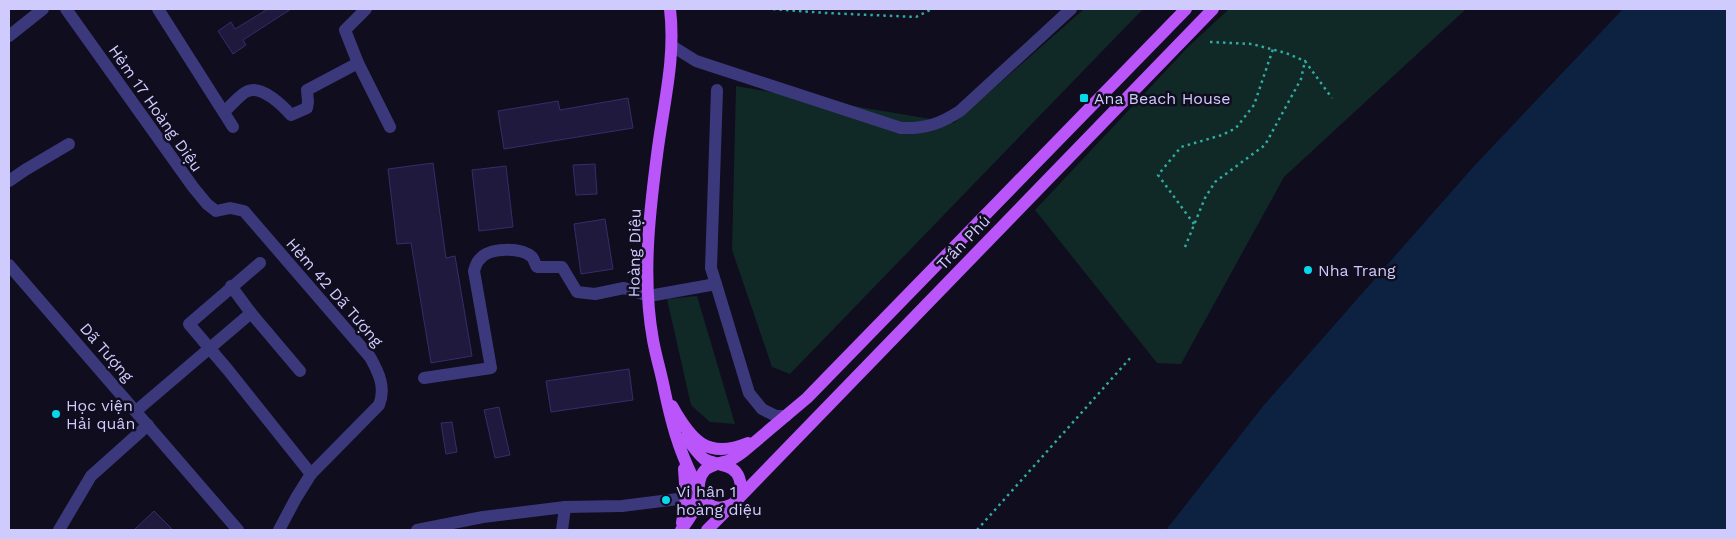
<svg xmlns="http://www.w3.org/2000/svg" width="1736" height="539" font-family="'Work Sans',sans-serif">
<rect width="100%" height="100%" fill="#0f0d1e"/>
<g fill="#102826">
<path d="M1084,9H1143L790,374L772,367L732,250L736,86L954,123Z"/>
<path d="M1229,9H1466L1284,177L1181,364L1157,363L1035,210L1188,47Z"/>
<path d="M697,296L735,424L710,422L691,405L667,299Z"/>
</g>
<path fill="#0d2241" d="M1623,9H1727V530H1166L1264,405L1475,165Z"/>
<g fill="#20193e" stroke="#382c69">
<path d="M268,9H291L243,40L246,45L233,54L218,31L231,22L235,29Z"/>
<path d="M628,98L633,128L504,149L498,111L558,101L560,110Z"/>
<path d="M433,163L446,258L455,256L472,356L431,363L411,243L397,244L388,169Z"/>
<path d="M595,164L597,194L576,195L573,165Z"/>
<path d="M506,166L513,227L479,231L472,170Z"/>
<path d="M605,219L613,269L581,274L574,224Z"/>
<path d="M629,369L633,400L551,412L546,381Z"/>
<path d="M499,407L510,455L495,458L484,410Z"/>
<path d="M452,422L457,452L446,454L441,423Z"/>
<path d="M154,511L173,530H134Z"/>
</g>
<g fill="none" stroke-linecap="round" stroke-linejoin="round">
<g stroke="#31aba2" stroke-width="2.5" stroke-dasharray="2.5 4" stroke-linecap="butt">
<path d="M773,9L826,13L916,17L932,9"/>
<path d="M1210,42L1252,44L1286,53L1305,61"/>
<path d="M1194,224L1158,175L1181,147L1222,135L1236,128L1254,105L1273,49"/>
<path d="M1185,247L1205,198L1215,182L1265,145L1301,79L1305,61L1332,98"/>
<path d="M977,530L1132,356"/>
</g>
<g stroke="#3b397b" stroke-width="12">
<path d="M66,9L193,187L207,204L216,211L230,208L244,211L370,357C379,373 386,388 379,405L311,474L296,498L279,530"/>
<path d="M158,9L233,127"/>
<path d="M366,9L345,30L358,63L390,127"/>
<path d="M9,36L43,9"/>
<path d="M672,46L696,61L901,128C925,129 940,124 960,111L1071,9"/>
<path d="M224,112C230,107 241,93 248,91C262,85 283,106 291,115L307,108L308,102L307,90L358,63"/>
<path d="M9,181L25,170L69,144"/>
<path d="M260,263L189,324L228,370L311,474"/>
<path d="M9,265L238,530"/>
<path d="M716,284L711,268L717,90"/>
<path d="M231,286L251,313L300,371"/>
<path d="M424,378L491,368L474,271C475,268 476,263 479,260C488,247 521,247 532,257C534,259 535,264 537,267H562L577,292L595,294L624,288L649,296L716,284L749,393L762,409L776,416H786"/>
<path d="M136,411L251,313"/>
<path d="M59,530L91,476L148,425"/>
<path d="M417,530L483,517L565,507L622,506L686,498"/>
<path d="M562,530L565,507"/>
</g>
<g stroke="#ba56f9" stroke-width="12">
<path d="M670,9C676,59 663,106 657,155C649,216 642,280 653,340C656,357 661,372 664,388C671,421 678,448 693,478C702,497 708,516 733,504L1213,9"/>
<path d="M672,406C691,440 707,460 748,443"/>
<path d="M686,437C691,444 697,453 704,459C709,462 716,463 722,465C740,468 744,484 738,499"/>
<path d="M682,523L686,498L684,469"/>
<path d="M681,530C687,522 694,513 697,503C700,492 696,480 705,470C712,464 722,463 730,460C735,458 739,455 743,452L807,398L1186,9"/>
<path d="M707,530L732,505"/>
</g>
</g>
<g fill="#08d8ec" stroke="#0f0d1e" stroke-width="2">
<rect x="1079" y="93" width="10" height="10" rx="2.5"/>
<circle cx="1308" cy="270" r="5"/>
<circle cx="56" cy="414" r="5"/>
<circle cx="666" cy="500" r="5"/>
</g>
<g text-anchor="middle" stroke-width="5" stroke-linejoin="round" paint-order="stroke">
<g font-size="16" fill="#d0cbfd" stroke="#0f0d1e" text-anchor="start">
<text x="1094" y="104">Ana Beach House</text>
<text x="1318" y="276">Nha Trang</text>
<text x="66" y="411">Học viện<tspan x="66" dy="18">Hải quân</tspan></text>
<text x="676" y="497">Vi hân 1<tspan x="676" dy="18">hoàng diệu</tspan></text>
</g>
<g font-size="16" fill="#d0cbfd" stroke="#0f0d1e">
<text transform="translate(156 108) rotate(55)" y="6">Hẻm 17 Hoàng Diệu</text>
<text transform="translate(963 242) rotate(-46)" y="6">Trần Phú</text>
<text transform="translate(634 253) rotate(-89)" y="6">Hoàng Diệu</text>
<text transform="translate(335 292) rotate(49)" y="6">Hẻm 42 Dã Tượng</text>
<text transform="translate(107 352) rotate(49)" y="6">Dã Tượng</text>
</g>
</g>
<rect width="1736" height="539" fill="none" stroke="#d0cbfd" stroke-width="20"/>
</svg>
